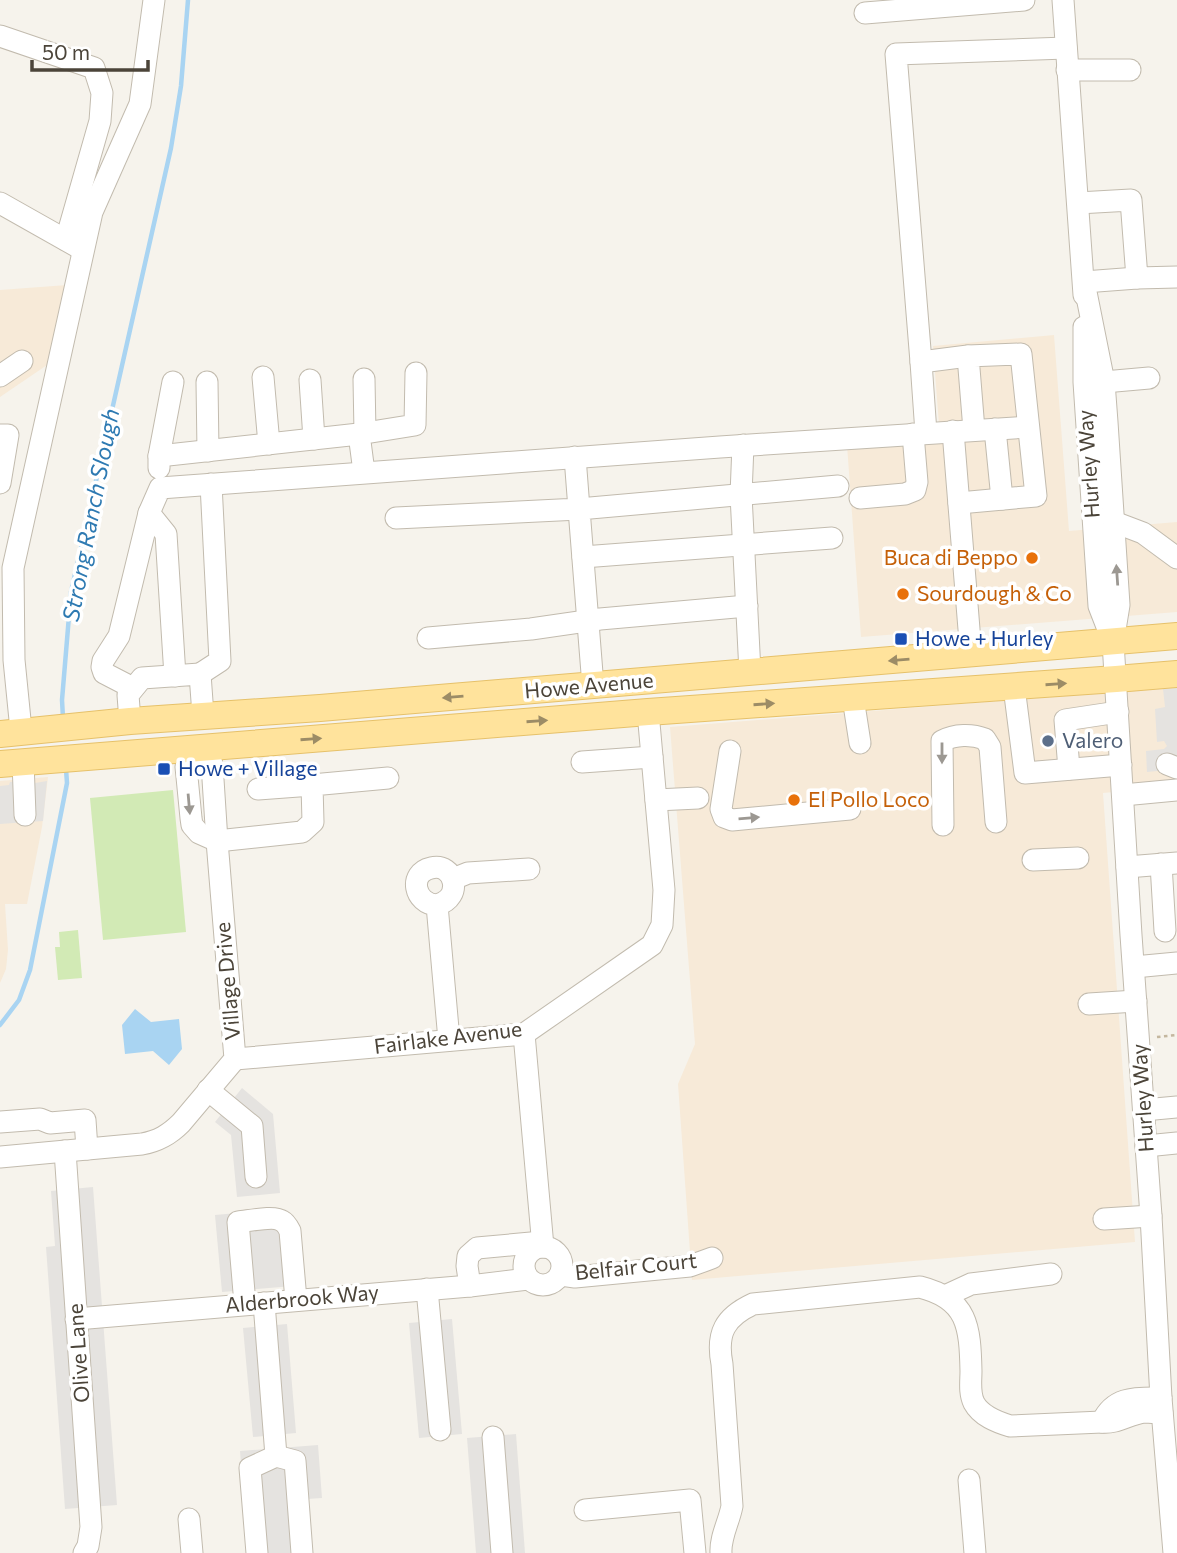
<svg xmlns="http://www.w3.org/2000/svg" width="1177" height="1553" font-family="Commissioner,sans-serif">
<rect width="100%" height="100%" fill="#f6f3ec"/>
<g fill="#f7ead8">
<path d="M67,285L47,365L0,397V290Z"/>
<path d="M1054,335L1069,531L1177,522V612L861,637L847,445L940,438L933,346Z"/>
<path d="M1177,687V786L1103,793L1135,1242L692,1280L678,1084L695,1044L670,727Z"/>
<path d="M48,777L42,827L27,904H5L8,950L6,969L0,983V781Z"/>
</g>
<g fill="#d2eab5">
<path d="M173,790L186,932L103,940L90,798Z"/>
<path d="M78,930L82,978L58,980L55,947H60L59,932Z"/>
</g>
<g fill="#e5e3e0">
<path d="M1177,688V777L1167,770L1147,772L1146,751L1164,749L1167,746L1164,741L1157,742L1155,709L1165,707L1163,689Z"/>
<path d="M34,780L35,783L47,781L43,821L0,824V786L9,785L10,782Z"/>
<path d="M242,1088L273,1114L280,1193L237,1197L231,1135L215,1122Z"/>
<path d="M93,1187L117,1505L65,1509L46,1247L55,1246L51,1191Z"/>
<path d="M279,1209L287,1211L293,1215L300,1227L305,1285L222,1292L215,1215Z"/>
<path d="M452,1319L462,1434L419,1438L409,1323Z"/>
<path d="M287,1324L296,1433L253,1437L243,1328Z"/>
<path d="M516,1434L525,1553H476L467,1438Z"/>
<path d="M318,1445L322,1498L307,1499L311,1553H248L240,1451Z"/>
</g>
<path fill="#a9d4f2" d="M135,1009L151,1022L179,1019L182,1049L169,1065L153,1051L125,1054L122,1025Z"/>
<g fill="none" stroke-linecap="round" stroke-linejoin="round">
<g stroke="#a9d4f2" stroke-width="4.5">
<path d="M63,718L62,700L71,592L171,148L181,86L188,0"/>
<path d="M0,1025L19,1000L30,970L67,783L66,769"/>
</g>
<defs>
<g id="minor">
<path d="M1063,0L1084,295"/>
<path d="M865,13L1024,0"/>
<path d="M0,36L94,68L102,93L100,121L66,240"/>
<path d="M1067,70H1130"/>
<path d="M0,203L78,247"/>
<path d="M1078,203L1131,200L1137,278L1177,277"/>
<path d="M1084,282L1104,382L1107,422L1119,605L1113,642L1131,935L1151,1216L1161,1398L1174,1553"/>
<path d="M1084,282L1137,278"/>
<path d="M1084,327V382L1099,606L1113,642"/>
<path d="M921,362L896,54L1066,48"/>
<path d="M0,376L22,361"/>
<path d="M263,377L269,444"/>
<path d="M364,379L365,433"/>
<path d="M310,380L314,439"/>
<path d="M207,382L208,451"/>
<path d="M1104,382L1149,378"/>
<path d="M995,429L1002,499"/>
<path d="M953,431L971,654"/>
<path d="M926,433L921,362L968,356"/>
<path d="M0,435H8L0,483"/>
<path d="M743,445L741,495L750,672"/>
<path d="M159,456L359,434"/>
<path d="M159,468V456L173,382"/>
<path d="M364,472L359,434L415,425L416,373"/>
<path d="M860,498L905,494L915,490L917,482L913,434"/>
<path d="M959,503L1036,496L1021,354L968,356L974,430"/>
<path d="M149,513L166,534L175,676"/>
<path d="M396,518L579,509L575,457"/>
<path d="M1114,522L1143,533L1177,558"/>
<path d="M583,557L832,538"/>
<path d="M428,638L531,629L600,619L747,606"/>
<path d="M200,674L220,661L211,484"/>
<path d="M593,686L579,509L838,486"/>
<path d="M1014,687L1025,773L1121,765"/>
<path d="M133,688L104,673L102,667L103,661L119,636L149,513L160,488L720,447L1028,427"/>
<path d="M853,698L860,743"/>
<path d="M130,721L128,695L142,678L200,674L203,715"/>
<path d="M21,730L14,660L13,568L92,212L140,104L154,0"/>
<path d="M730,751L721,809L724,817L732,820L850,809"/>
<path d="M198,758L186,767L191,818L192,825L199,833L217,841L302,832L313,822L312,785L388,778"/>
<path d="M23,762L25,815"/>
<path d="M582,762L652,757"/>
<path d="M1167,764L1177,768"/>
<path d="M1069,769L1065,720L1118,712"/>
<path d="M258,789L312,785"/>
<path d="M1123,795L1177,790"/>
<path d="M656,800L698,798"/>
<path d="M943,825L942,741C955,734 972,734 985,739L990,747L996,822"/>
<path d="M1033,860L1078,858"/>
<path d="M1161,864L1165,931"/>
<path d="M1127,867L1177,863"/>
<path d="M453,879L468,873L529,869"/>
<path d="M437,905C414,904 408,873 431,868C455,862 464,898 437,905L449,1040"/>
<path d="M1134,967L1177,963"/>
<path d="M1089,1004L1136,1001"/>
<path d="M524,1034L543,1247"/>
<path d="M235,1059L524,1034L652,945L662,925L664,890L648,712"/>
<path d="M208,1090L252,1126L256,1177"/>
<path d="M1144,1110L1177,1107"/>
<path d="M0,1122L40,1119L50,1123L85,1120L87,1149"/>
<path d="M1146,1146L1177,1143"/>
<path d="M65,1151L91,1527L88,1546L84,1553"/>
<path d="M0,1157L142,1144C158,1141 169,1135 181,1123L235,1059L217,841L212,764L198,758"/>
<path d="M1104,1219L1151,1216"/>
<circle cx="543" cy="1266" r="19"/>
<path d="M561,1275L575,1277L690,1266L712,1258"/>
<path d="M470,1286L467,1266L468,1256L477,1248L542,1242"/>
<path d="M427,1289L440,1430"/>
<path d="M945,1296L971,1284L1051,1274"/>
<path d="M264,1303L276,1456"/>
<path d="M245,1304L238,1222C249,1221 274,1215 282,1221C286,1223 288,1227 290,1231L296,1300"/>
<path d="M76,1319L470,1286L528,1279"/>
<path d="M1161,1398C1136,1398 1114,1396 1102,1422C1116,1424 1129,1414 1144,1412C1150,1412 1156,1413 1162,1413"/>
<path d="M493,1437L502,1553"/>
<path d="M969,1480L975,1553"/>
<path d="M585,1510L690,1500L695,1553"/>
<path d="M189,1519L192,1553"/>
<path d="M257,1553L250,1468L276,1456L295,1461L302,1553"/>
<path d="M721,1553C720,1537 729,1522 732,1506L722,1364C716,1333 725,1317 753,1304L920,1287C968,1299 970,1327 971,1371C971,1381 969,1393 974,1403C981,1416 997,1422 1010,1426L1102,1422"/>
</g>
<g id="major">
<path d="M0,734L130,721L320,708L1177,636"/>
<path d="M0,764L648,712L1116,679L1177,674"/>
</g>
</defs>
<use href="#minor" stroke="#c2bbae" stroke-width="23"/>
<use href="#major" stroke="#e6c16a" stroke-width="28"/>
<path stroke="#c4b79f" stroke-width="2.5" stroke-dasharray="3.5 3.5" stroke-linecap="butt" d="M1157,1037L1177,1035"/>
<use href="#minor" stroke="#fff" stroke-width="21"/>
<use href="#major" stroke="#ffe39c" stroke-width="26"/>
</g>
<defs><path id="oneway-solid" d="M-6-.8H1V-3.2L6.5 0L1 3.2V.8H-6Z" transform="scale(1.75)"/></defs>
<g fill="#9c9892">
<use href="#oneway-solid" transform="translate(1117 575) rotate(-94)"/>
<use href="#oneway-solid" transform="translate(942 753) rotate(90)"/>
<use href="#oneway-solid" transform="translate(189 804) rotate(85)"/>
<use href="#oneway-solid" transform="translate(749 818) rotate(-5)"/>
</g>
<g fill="#9c8c66">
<use href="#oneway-solid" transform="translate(899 660) rotate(175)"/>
<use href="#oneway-solid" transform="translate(1056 684) rotate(-4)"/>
<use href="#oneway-solid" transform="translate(453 697) rotate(175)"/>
<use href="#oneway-solid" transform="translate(764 704) rotate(-4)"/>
<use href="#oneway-solid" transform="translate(537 721) rotate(-4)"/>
<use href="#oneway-solid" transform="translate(311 739) rotate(-4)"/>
</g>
<g fill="#e8710a" stroke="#fff" stroke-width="2.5">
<circle cx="1032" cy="558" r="7"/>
<circle cx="903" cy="594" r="7"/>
<circle cx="794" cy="800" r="7"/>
</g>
<g fill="#1a4fb4" stroke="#fff" stroke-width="2.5">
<rect x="894" y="632" width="14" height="14" rx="3.5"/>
<rect x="157" y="762" width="14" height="14" rx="3.5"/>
</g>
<circle fill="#5c6f8a" stroke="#fff" stroke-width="2.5" cx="1048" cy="741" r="7"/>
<g text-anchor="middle" stroke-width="7" stroke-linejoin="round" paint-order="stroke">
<g font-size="21" fill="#4b4439" stroke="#fff">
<text transform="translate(1089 464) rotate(-94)" y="7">Hurley Way</text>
<text transform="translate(589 686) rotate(-5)" y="7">Howe Avenue</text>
<text transform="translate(228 981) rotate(-95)" y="7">Village Drive</text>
<text transform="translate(448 1038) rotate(-7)" y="7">Fairlake Avenue</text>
<text transform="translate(1143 1098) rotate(-94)" y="7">Hurley Way</text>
<text transform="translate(636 1267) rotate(-6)" y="7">Belfair Court</text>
<text transform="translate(302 1299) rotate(-5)" y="7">Alderbrook Way</text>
<text transform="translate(79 1353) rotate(-94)" y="7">Olive Lane</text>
</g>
<g font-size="21" fill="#c56008" stroke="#fff" text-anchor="start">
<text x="1018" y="565" text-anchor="end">Buca di Beppo</text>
<text x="917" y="601">Sourdough &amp; Co</text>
<text x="808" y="807">El Pollo Loco</text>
</g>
<g font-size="21" fill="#164399" stroke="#fff" text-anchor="start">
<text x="915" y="646">Howe + Hurley</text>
<text x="178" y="776">Howe + Village</text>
</g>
<g font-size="21" fill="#4e5e75" stroke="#fff" text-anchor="start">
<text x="1062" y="748">Valero</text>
</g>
<g font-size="23" font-style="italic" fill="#2e7ab2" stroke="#fff">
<text transform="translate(91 515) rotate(-79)" y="8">Strong Ranch Slough</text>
</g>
</g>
<path d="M32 60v10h116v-10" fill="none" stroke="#4b4439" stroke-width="3.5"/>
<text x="42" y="60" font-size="21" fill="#4b4439" stroke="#ffffff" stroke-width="5" paint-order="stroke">50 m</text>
</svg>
